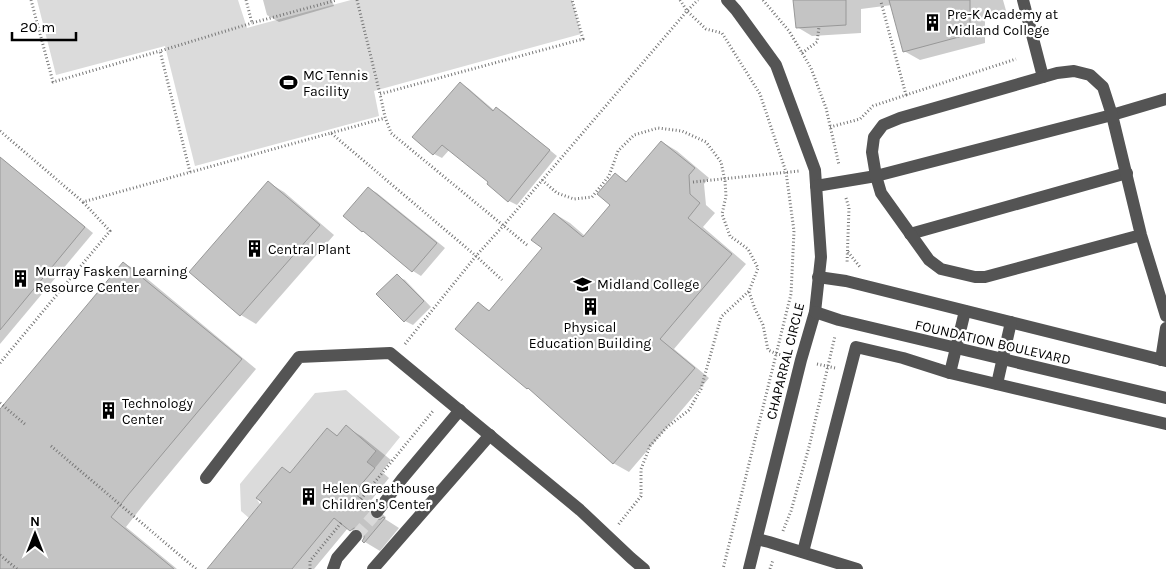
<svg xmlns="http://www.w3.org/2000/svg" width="1166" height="569" font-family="Karla,sans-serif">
<rect width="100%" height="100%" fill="#fff"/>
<g fill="#dbdbdb">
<path d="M37,0H238L247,28L351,0H572L581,34L374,91L379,116L195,166L165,46L56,75Z"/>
<path d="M346,390L400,437L375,468L367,462L376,450L346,426L337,436L327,428L290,473L282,467L256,498L260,504L249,518L241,511L240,484L315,393Z"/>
</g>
<g fill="#0003">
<path d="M263,0H332L334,6L279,22L267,15Z"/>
<path d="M795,0H1003L1007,14L985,18V43L920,60L904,51L892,5L861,9V33L812,36L797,27Z"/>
<path d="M460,83L468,88L495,111L497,108L505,113L557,156L517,205L509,201L490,182L450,149L442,158L434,154Z"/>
<path d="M662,142L677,151L709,178L704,184L706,205L715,213L703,227L746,264L674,349L709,378L629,472L613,463L536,393L528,388L457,328L478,304L491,311L544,248L555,214L570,223L585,236L612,205L615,174L628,182Z"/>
<path d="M0,157L93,233L0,344Z"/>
<path d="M269,183L284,192L334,235L256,324L241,315L191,272Z"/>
<path d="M369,189L377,193L445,248L421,276L413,271L371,236L363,231Z"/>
<path d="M124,263L139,272L256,369L144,504L126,527L177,569H0V411Z"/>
<path d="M397,276L405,280L431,307L413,325L405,321Z"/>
<path d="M346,427L361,436L391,460L382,472L389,478L369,503L386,517L385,519L399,528L380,551L365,542L364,541L365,538L348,528L314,569H208L264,502L283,469L291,473L327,429L338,436Z"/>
</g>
<g fill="#c4c4c4" stroke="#989898">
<path d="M793,0H846V25L796,28Z"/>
<path d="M889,0H970V34L903,52Z"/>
<path d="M460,82L493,111L496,107L550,150L508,202L487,184L488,182L442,145L433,155L412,137Z"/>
<path d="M661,141L695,168L689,175L690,194L700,203L688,218L732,254L660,339L695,368L613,464L528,388L527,389L455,329L478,302L489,311L542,248L531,240L554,213L583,237L610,205L597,194L615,173L626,182Z"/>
<path d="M0,157L85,227L0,330Z"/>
<path d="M268,181L320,225L240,316L189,272Z"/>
<path d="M368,187L437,243L412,272L363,231L362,232L343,216Z"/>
<path d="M123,262L242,359L128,495L111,517L174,569H0V409Z"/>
<path d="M397,274L424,301L404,322L376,294Z"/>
<path d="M346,425L376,451L367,462L375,468L354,493L371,507L369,511L372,518L376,520L381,519L383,517L385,518L364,543L362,541L364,538V534L361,530L354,528L350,531L334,518L292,569H207L262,502L256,498L282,467L290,473L327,428L337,436Z"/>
</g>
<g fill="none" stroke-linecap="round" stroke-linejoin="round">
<path stroke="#d9d9d9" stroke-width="12" stroke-dasharray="12 6" stroke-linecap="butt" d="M356,536L377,512"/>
<g stroke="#767676" stroke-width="3" stroke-dasharray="1 2.5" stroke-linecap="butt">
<path d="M31,0L53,82L160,51"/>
<path d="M246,0L252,23L337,0"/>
<path d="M357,0L380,94"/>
<path d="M680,0L687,11L706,29L722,33L760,94L786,172L794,231L791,294L723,569"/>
<path d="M763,0L789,31L811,68L826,108L839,165"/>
<path d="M802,53L817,42L819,27"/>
<path d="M906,95L1016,59"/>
<path d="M830,127L860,119L873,106L906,95L881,2"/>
<path d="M0,131L83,202L331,133L476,256L502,280"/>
<path d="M331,133L385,118"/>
<path d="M190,172L160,51L252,23"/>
<path d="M542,180L557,193L574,199L592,197L609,176L618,151L634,135L658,128L682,131L706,142L721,162L725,181L726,196L722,214L730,236L748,249L758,268L749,291L721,317L701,389L689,410L666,428L650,446L641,469V496L618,525"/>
<path d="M693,182L799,171"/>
<path d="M846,198L849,208L847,264"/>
<path d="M527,245L391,133L385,117L380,94L583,39L572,0"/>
<path d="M848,252L860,267"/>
<path d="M749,292L755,309L763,325L768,350L777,354L787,356"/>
<path d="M405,344L476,256L503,226L687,11L698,0"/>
<path d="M0,363L110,231L83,202"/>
<path d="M817,364L835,368"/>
<path d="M0,403L26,425"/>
<path d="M51,446L196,569"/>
<path d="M361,499L433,411"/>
<path d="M783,531L791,511L809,447L835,336"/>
<path d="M0,555L17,569"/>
<path d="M310,569V561L341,523"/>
<path d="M770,569L773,560"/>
</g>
<g stroke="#545454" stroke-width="12">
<path d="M727,0L736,10L776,65L815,170L821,257L815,312L801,360L749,569"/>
<path d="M1023,0L1043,77"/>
<path d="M816,186L876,176L1112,115L1166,99"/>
<path d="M910,234L1127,173"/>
<path d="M1141,235L985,277H975L941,269L929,260L881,193L876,176L872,152L874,137L883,125L900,118L1057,73L1074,71L1090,75L1103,87L1112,115L1141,235L1166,316"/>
<path d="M818,277L846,281L1166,361"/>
<path d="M815,312L839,320L1166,398"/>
<path d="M1161,360L1166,328"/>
<path d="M950,373L965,311"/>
<path d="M997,384L1011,322"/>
<path d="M206,478L299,357L390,353L580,510L631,558L644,569"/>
<path d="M377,512L402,479L460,410"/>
<path d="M757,539L769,542L857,569"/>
<path d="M803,552L856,347L903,358L950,373L1166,424"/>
<path d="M333,569L337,558L356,536"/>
<path d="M373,569L490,435"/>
</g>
</g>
<defs>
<symbol id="building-bare" viewBox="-9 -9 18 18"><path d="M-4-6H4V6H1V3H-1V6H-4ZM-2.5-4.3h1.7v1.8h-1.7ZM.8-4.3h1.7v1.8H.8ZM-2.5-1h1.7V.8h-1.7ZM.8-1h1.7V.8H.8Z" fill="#000" stroke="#fff" stroke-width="2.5" paint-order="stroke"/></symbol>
<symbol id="stadium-bare" viewBox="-9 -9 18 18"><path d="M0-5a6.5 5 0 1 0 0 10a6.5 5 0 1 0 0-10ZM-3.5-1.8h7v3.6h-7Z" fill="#000" stroke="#fff" stroke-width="2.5" paint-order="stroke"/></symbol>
<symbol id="university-bare" viewBox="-9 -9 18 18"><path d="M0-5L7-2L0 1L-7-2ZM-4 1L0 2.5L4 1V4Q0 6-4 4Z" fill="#000" stroke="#fff" stroke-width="2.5" paint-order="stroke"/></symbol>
</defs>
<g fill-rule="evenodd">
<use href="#building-bare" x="920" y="10" width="25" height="25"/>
<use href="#stadium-bare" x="276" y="70" width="25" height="25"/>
<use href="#building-bare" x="242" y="236" width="25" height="25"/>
<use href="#building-bare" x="8" y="266" width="25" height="25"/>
<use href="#university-bare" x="570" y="272" width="25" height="25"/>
<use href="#building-bare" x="578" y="294" width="25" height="25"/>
<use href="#building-bare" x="96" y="398" width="25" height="25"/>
<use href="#building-bare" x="296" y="484" width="25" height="25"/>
</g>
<g text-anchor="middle" stroke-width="4.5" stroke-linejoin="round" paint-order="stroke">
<g font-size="14" fill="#000" stroke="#fff" text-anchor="start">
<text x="947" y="19">Pre-K Academy at<tspan x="947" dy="16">Midland College</tspan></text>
<text x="303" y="80">MC Tennis<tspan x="303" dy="16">Facility</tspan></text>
<text x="268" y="254">Central Plant</text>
<text x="35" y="276">Murray Fasken Learning<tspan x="35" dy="16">Resource Center</tspan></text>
<text x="597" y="289">Midland College</text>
<text x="590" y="332" text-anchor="middle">Physical<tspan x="590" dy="16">Education Building</tspan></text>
<text x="122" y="408">Technology<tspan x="122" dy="16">Center</tspan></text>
<text x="322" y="493">Helen Greathouse<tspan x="322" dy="16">Children's Center</tspan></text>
</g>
<g font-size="14" fill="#000" stroke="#fff">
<text transform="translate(993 342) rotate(13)" y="5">FOUNDATION BOULEVARD</text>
<text transform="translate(785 361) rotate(-76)" y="5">CHAPARRAL CIRCLE</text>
</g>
</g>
<g transform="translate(35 534)" stroke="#ffffff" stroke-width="4" paint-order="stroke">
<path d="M0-4L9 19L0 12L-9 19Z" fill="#000000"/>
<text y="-8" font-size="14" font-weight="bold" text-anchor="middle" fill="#000000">N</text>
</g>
<path d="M12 32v8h64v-8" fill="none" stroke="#000000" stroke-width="2.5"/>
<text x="20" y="32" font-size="15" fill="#000000" stroke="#ffffff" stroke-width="4" paint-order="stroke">20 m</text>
</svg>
